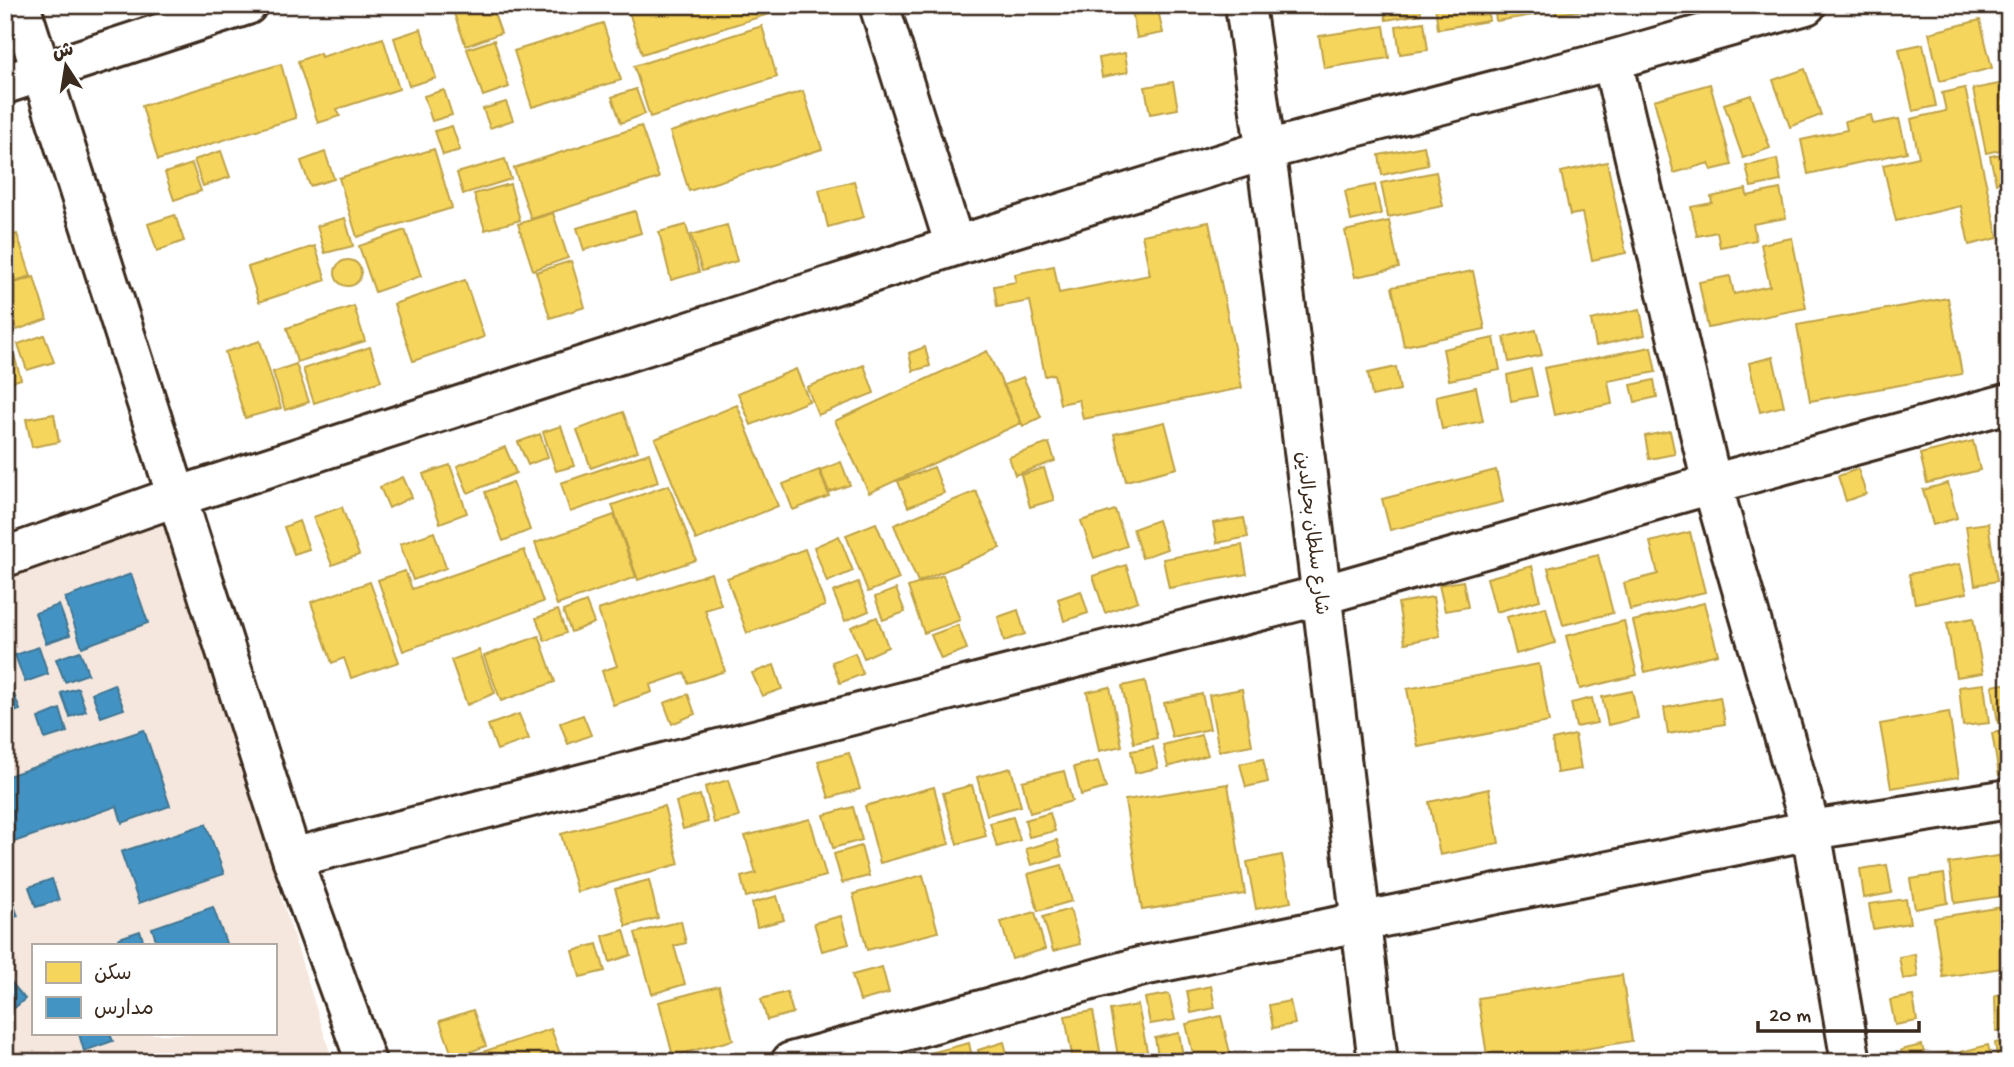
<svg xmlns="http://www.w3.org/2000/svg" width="2014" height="1067" viewBox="0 0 2014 1067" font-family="'Gochi Hand','Playpen Sans Arabic',sans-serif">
	<rect width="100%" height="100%" fill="#fff"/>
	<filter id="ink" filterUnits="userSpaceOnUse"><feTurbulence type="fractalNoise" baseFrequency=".0143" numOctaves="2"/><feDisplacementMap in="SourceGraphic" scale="14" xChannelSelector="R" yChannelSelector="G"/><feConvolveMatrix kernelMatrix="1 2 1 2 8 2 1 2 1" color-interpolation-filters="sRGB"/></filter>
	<g filter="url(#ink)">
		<path fill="#f5e7dd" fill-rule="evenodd" d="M158,503L333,1062H5V564ZM33,946H275V1034H33Z"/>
		<path fill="#f6d55c" stroke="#bea249" stroke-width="2" d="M467,5H491L501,33L466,46L453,11Z
			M627,5H770L772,13L642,54Z
			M1131,5H1157L1163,33L1137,38Z
			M1383,5H1420L1421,14L1386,20Z
			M1435,5H1487L1489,21L1438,29Z
			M1494,5H1546L1547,13L1496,21Z
			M1555,5H1585L1586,10L1556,14Z
			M1980,20L1992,68L1940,81L1929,33Z
			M1424,22L1428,50L1400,54L1396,26Z
			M603,23L621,80L532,107L514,51Z
			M762,26L777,77L650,117L634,66Z
			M1384,26L1389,58L1324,68L1319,36Z
			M421,29L436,78L409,86L394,38Z
			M383,38L399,89L337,109L340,116L318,123L298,61L320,53L321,57Z
			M494,40L509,87L483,96L467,49Z
			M1923,44L1936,106L1913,111L1899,49Z
			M1125,53L1128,72L1102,77L1099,58Z
			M281,64L296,118L158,160L142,106Z
			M1805,69L1821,115L1790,127L1773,80Z
			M1173,82L1178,109L1150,114L1145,87Z
			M2009,82V148L1986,153L1973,89Z
			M1710,84L1732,165L1711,170L1709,163L1674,173L1654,100Z
			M1965,88L1998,238L1969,245L1961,206L1896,221L1883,165L1919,157L1911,119L1946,111L1942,93Z
			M636,89L645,114L621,123L612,97Z
			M444,90L452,115L432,121L424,96Z
			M803,91L822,149L689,191L670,132Z
			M1751,95L1770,148L1743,158L1724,104Z
			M506,102L513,120L490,128L483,109Z
			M1871,115L1873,124L1899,119L1907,152L1808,174L1801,140L1847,130L1845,121Z
			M452,126L460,150L443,155L435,131Z
			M641,126L659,178L531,219L514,168Z
			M1424,146L1428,165L1382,175L1379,155Z
			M434,149L452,208L357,237L339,178Z
			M221,151L230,177L203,186L194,160Z
			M325,152L334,179L310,186L301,161Z
			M2009,153V180L1996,183L1990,156Z
			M505,159L511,179L463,194L457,173Z
			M1777,159L1781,181L1751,187L1746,166Z
			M1607,162L1626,253L1592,260L1582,213L1570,215L1561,172Z
			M192,164L201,191L174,200L165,173Z
			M1436,172L1443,206L1388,217L1381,183Z
			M854,181L864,217L828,227L819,190Z
			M510,184L520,220L485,230L474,194Z
			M1375,185L1381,214L1351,221L1345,191Z
			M1746,189L1747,196L1780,189L1786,218L1753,224L1756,240L1720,247L1717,232L1697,236L1691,207L1712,203L1711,197Z
			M635,211L641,233L584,250L577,228Z
			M553,213L568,258L533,270L518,224Z
			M175,215L184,241L157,251L148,224Z
			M345,218L353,246L325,253L317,226Z
			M1389,221L1399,268L1355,277L1345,231Z
			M1209,222L1242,388L1083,419L1079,400L1060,404L1054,374L1045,376L1030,301L997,307L994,286L1016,282L1015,274L1054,266L1059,293L1150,275L1142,235Z
			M686,225L699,272L671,280L659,232Z
			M727,225L737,261L702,271L691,235Z
			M405,230L421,276L375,292L359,246Z
			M17,234L31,276L5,284V238Z
			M1792,238L1806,308L1708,328L1699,282L1730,276L1734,294L1770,286L1761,244Z
			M315,246L326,280L259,302L248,267Z
			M335 273a13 13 0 1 1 26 0a13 13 0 1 1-26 0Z
			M571,261L585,307L550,318L536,272Z
			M1473,271L1485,329L1404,346L1392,287Z
			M34,277L47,319L17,330L5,296V286Z
			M465,280L484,337L413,361L394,304Z
			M1948,298L1962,374L1810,401L1797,325Z
			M354,306L365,341L297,362L287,328Z
			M1640,309L1645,335L1596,346L1591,320Z
			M1536,330L1542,355L1509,362L1504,337Z
			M44,335L54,362L27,370L18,344Z
			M1494,338L1500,370L1449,380L1443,349Z
			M260,341L281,408L245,418L225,352Z
			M370,347L381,381L314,403L303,369Z
			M925,347L930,366L913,371L909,353Z
			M1651,347L1656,372L1608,381L1612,404L1554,415L1544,368Z
			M987,351L1021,423L869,493L835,421Z
			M13,352L21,379L5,384V355Z
			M1773,357L1784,406L1760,412L1749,363Z
			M296,364L309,402L285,410L273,372Z
			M864,365L874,393L818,415L807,387Z
			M1396,367L1400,390L1372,396L1368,373Z
			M796,369L809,401L751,425L738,393Z
			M1531,369L1537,396L1511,401L1507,375Z
			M1023,377L1041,417L1023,426L1004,385Z
			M1654,380L1657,397L1635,402L1631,385Z
			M1476,387L1483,421L1442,429L1436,396Z
			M737,405L778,506L696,540L655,439Z
			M623,412L638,451L591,468L577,430Z
			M54,414L59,442L32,447L26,419Z
			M1165,422L1177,468L1126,481L1114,434Z
			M561,426L574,466L556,471L543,432Z
			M1670,431L1675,454L1649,459L1645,436Z
			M540,434L548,457L528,465L518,442Z
			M1973,441L1980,470L1927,483L1920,454Z
			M1049,443L1055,461L1015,475L1009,457Z
			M505,447L516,473L468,493L457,466Z
			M649,453L658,482L570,512L561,483Z
			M841,462L850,485L829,492L820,470Z
			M450,465L467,513L440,523L423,474Z
			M934,467L944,493L908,507L898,481Z
			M1044,468L1054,500L1030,507L1021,475Z
			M1858,469L1866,494L1846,501L1838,476Z
			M819,470L829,496L793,510L783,484Z
			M1496,470L1503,502L1390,530L1382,499Z
			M403,477L412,497L389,508L380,487Z
			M513,482L530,530L503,541L485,492Z
			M1948,483L1957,518L1933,525L1923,490Z
			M669,485L696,560L638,580L612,505Z
			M976,491L1000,548L918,582L894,525Z
			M342,507L359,555L332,565L313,517Z
			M1115,510L1127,546L1094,558L1081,521Z
			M614,515L636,577L557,605L535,543Z
			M1244,518L1248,537L1217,543L1213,523Z
			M1158,520L1167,549L1142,558L1133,529Z
			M299,521L309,549L294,554L284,527Z
			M876,523L899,579L868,592L846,535Z
			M1988,523L1997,581L1975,585L1966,526Z
			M2009,523V585L2007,586L2000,524Z
			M434,532L446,568L413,580L400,544Z
			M1690,532L1705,592L1630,610L1624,583L1658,574L1650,542Z
			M839,536L853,571L827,582L814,547Z
			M1242,545L1247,574L1169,588L1163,559Z
			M805,549L825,606L747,633L727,578Z
			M524,550L543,602L403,651L378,580L405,571L412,589Z
			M1598,555L1613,613L1563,625L1548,568Z
			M1960,564L1967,593L1915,603L1909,574Z
			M1126,565L1138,601L1105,613L1093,576Z
			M1532,566L1540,600L1496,612L1487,578Z
			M711,573L721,605L705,610L725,671L688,683L685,673L650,685L652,692L613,705L602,671L617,666L598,610Z
			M943,575L960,620L924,633L908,587Z
			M1463,581L1468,607L1445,611L1439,585Z
			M370,582L399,662L351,678L344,658L332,663L311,602Z
			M858,582L869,611L845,621L833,592Z
			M896,589L905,612L883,620L875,597Z
			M1081,591L1088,613L1064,621L1058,599Z
			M1433,597L1440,636L1405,643L1398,603Z
			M586,602L594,623L571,632L563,611Z
			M1704,603L1718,654L1645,672L1633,621Z
			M1546,607L1555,643L1516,654L1507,617Z
			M558,610L566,633L545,641L536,618Z
			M1018,610L1025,634L1004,641L998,617Z
			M877,617L888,647L864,658L851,627Z
			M1973,618L1983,673L1956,677L1947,623Z
			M1624,621L1637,675L1580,689L1566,636Z
			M958,625L967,649L941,659L931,635Z
			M539,636L555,682L501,701L484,656Z
			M479,650L495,693L467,705L451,660Z
			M855,653L863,674L840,683L832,662Z
			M1539,664L1549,722L1418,747L1407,689Z
			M774,665L782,689L762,696L752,673Z
			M1145,681L1157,738L1134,743L1122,686Z
			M2009,683V721L1998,723L1992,686Z
			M1984,684L1989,723L1963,726L1959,687Z
			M1110,687L1122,746L1099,751L1087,692Z
			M1242,689L1252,745L1219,751L1209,695Z
			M1632,691L1638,718L1608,725L1602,697Z
			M688,694L695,714L672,724L664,703Z
			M1202,694L1210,729L1172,737L1164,703Z
			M1720,697L1725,724L1668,734L1664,708Z
			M1592,698L1597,723L1576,727L1571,703Z
			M1949,712L1959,777L1891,788L1880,724Z
			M519,714L529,739L497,750L488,725Z
			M583,715L591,735L568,744L560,723Z
			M2009,730V774L1999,775L1992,733Z
			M1201,735L1208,755L1168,767L1163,745Z
			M1575,735L1581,769L1557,773L1552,740Z
			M1153,747L1158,768L1135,773L1131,751Z
			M849,753L860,789L829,798L818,761Z
			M1263,759L1268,782L1246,787L1240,764Z
			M1098,761L1106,788L1081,795L1074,767Z
			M1011,768L1021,806L987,815L977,777Z
			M1064,771L1072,801L1030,813L1022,781Z
			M728,780L739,817L714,823L705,787Z
			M1228,784L1245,894L1142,910L1125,800Z
			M972,785L986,836L957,844L943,793Z
			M934,787L949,844L880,863L865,806Z
			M1489,789L1499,843L1440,855L1429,802Z
			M700,795L708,822L683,829L676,802Z
			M664,806L679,864L577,892L561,834Z
			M853,807L862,840L833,848L824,815Z
			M1050,813L1055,831L1029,837L1025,820Z
			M1013,817L1020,840L997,847L990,823Z
			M810,819L826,876L746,897L741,877L756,873L745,836Z
			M1057,840L1062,856L1031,865L1026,849Z
			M861,846L869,876L842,883L834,854Z
			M1282,855L1291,902L1256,909L1247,862Z
			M2005,855L2009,895L1955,903L1949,863Z
			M1062,865L1072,901L1038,911L1028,874Z
			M1887,865L1892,893L1864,898L1860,869Z
			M1944,874L1948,903L1915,909L1910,879Z
			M923,875L938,932L867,950L853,894Z
			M649,880L658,918L626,926L615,889Z
			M777,896L784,920L757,927L752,903Z
			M1906,899L1910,923L1873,929L1869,904Z
			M2009,906V967L1943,977L1934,918Z
			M1070,909L1080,944L1053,951L1043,917Z
			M1035,912L1045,949L1012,959L1001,922Z
			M841,916L849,944L822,951L814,923Z
			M681,921L686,943L674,946L685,984L652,994L635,933Z
			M624,930L631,955L610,962L603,936Z
			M597,944L605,971L580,977L573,951Z
			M1915,954L1918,977L1903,979L1899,957Z
			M882,967L889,993L860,1001L852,975Z
			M1622,975L1632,1041L1507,1062H1488L1478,998Z
			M719,986L733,1040L673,1056L659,1002Z
			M1211,986L1215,1008L1191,1013L1187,991Z
			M787,992L793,1013L767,1020L761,999Z
			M1169,994L1175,1020L1150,1024L1145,998Z
			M1995,995H2009V1030L1996,1031Z
			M1913,996L1917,1021L1895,1025L1890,1000Z
			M1290,1001L1295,1024L1273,1028L1269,1005Z
			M1138,1005L1148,1056L1119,1062L1110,1010Z
			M473,1010L486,1046L453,1058L440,1021Z
			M1093,1011L1101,1056L1073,1061L1065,1016Z
			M1221,1016L1230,1053L1195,1062L1186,1024Z
			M551,1029L563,1062H459L458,1060Z
			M1179,1033L1184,1062H1159L1155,1038Z
			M2009,1040V1062H1998L1995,1043Z
			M1004,1042L1009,1062H981L978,1050Z
			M969,1043L973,1062H912L911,1058Z
			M1922,1045L1926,1062H1904L1901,1050Z
			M1988,1045L1992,1062H1963L1961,1052Z
			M1952,1052L1954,1062H1931L1930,1056Z"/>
		<path fill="#4393c3" stroke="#417492" stroke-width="2" d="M131,574L148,623L82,647L65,598Z
			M59,605L70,635L46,643L35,613Z
			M39,647L48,674L25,682L15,655Z
			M80,651L88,674L65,682L56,659Z
			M114,684L124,709L101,717L92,693Z
			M78,688L86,711L70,717L61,693Z
			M12,689L20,710L5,715V691Z
			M60,709L67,732L45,739L38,718Z
			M144,730L170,806L122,823L117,806L5,845V777Z
			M206,824L224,874L139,903L121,852Z
			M52,879L59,900L36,907L29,887Z
			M5,883L18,916L5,921Z
			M213,907L227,946H158L152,928Z
			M140,931L145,946H122L119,938Z
			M5,975L25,999L5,1016Z
			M79,1034H110L113,1041L84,1051Z"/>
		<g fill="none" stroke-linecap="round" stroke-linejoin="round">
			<g stroke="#3b2a1e" stroke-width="44">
				<path id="street" d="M20,5L292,858L366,1062
					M879,5L955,246
					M1612,60L1712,484L1811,830L1851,1062
					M5,84L247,5
					M5,557L158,503L955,246L1266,150L1612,60L1806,5
					M292,858L1322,595L1712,484L2009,403
					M791,1062L1143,966L1811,830L2009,799"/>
			</g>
			<g stroke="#3b2a1e" stroke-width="44">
				<path id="secondary" d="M1245,5C1296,357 1334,710 1378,1062"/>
			</g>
			<use href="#street" stroke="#fff" stroke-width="38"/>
			<use href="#secondary" stroke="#fff" stroke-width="38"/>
		</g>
	</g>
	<g text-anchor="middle" stroke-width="7" stroke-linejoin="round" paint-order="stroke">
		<g font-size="19" fill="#3b2a1e" stroke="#fff">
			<text transform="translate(1314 533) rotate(83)" y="7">شارع سلطان بحرالدين</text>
		</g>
	</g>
	<rect width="2014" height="1067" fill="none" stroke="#fff" stroke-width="28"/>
	<rect x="14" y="14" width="1986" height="1039" fill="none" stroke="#3b2a1e" stroke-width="2.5" filter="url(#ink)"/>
	<rect x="32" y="944" width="245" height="91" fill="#ffffff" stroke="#b1aaa5" stroke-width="2"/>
	<rect x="46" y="962" width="35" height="21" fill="#f6d55c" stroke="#b1aaa5" stroke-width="2"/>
	<text x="94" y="979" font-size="21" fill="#3b2a1e">سكن</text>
	<rect x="46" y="997" width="35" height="21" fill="#4393c3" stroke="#b1aaa5" stroke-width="2"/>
	<text x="94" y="1014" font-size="21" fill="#3b2a1e">مدارس</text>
	<g transform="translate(66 66) rotate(348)" stroke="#ffffff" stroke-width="5" paint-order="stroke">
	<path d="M0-5L12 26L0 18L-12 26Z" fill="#3b2a1e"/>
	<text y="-10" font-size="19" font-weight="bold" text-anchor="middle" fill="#3b2a1e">ش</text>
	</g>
	<path d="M1758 1021v10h161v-10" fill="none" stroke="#3b2a1e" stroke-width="3.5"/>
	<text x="1769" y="1021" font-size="21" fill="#3b2a1e" stroke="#ffffff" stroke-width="5" paint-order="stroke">20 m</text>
</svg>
